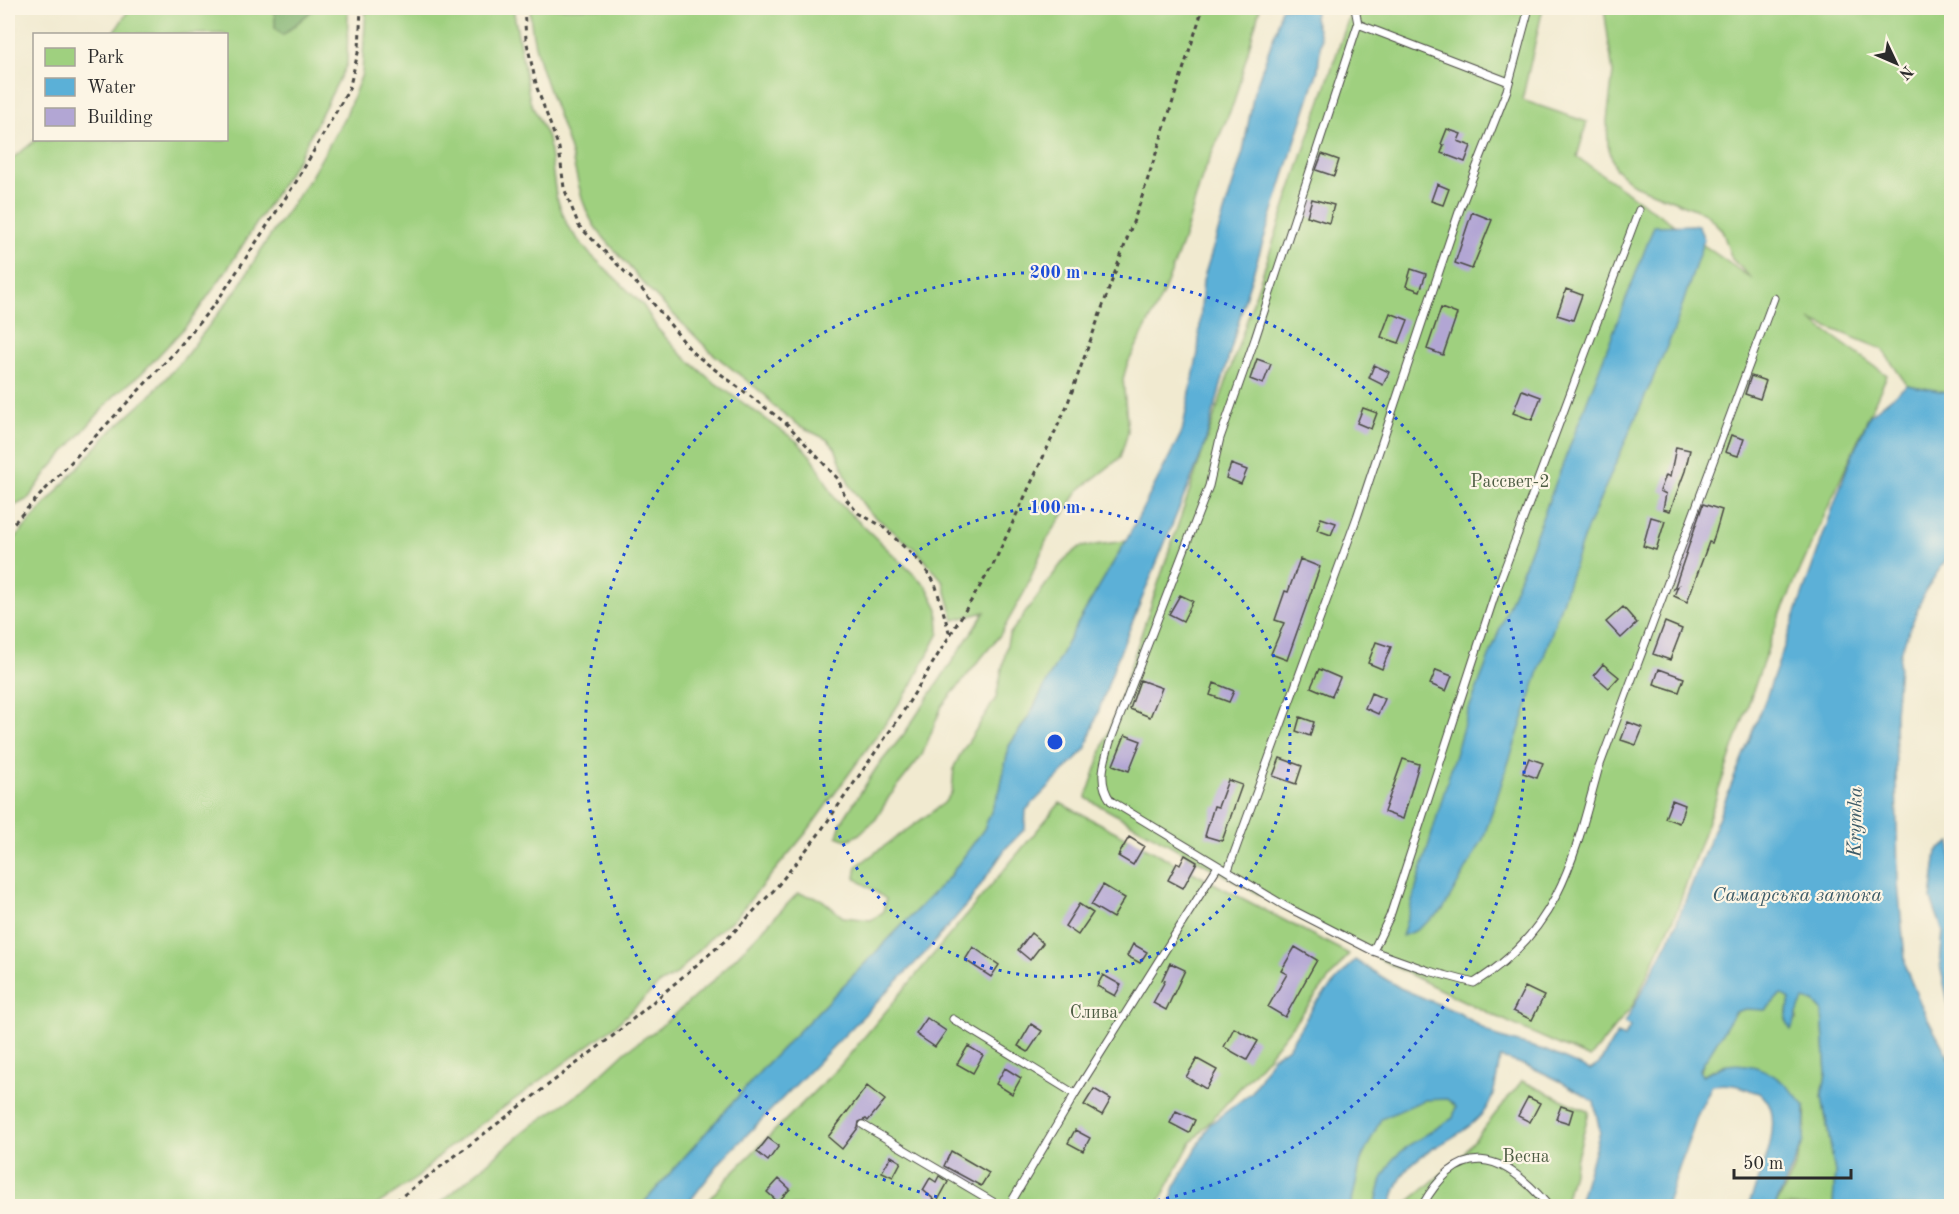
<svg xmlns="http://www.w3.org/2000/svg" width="1959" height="1214" viewBox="0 0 1959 1214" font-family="'Old Standard TT',serif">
	<rect width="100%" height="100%" fill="#fcf5e5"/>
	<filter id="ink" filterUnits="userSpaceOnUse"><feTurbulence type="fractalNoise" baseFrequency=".0167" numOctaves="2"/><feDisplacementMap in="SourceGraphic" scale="12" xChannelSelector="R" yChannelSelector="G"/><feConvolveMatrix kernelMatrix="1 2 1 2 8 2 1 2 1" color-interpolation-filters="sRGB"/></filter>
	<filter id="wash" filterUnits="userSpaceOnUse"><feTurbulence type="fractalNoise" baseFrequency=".008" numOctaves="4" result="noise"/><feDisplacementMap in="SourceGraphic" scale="24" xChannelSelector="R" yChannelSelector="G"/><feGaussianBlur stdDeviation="1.35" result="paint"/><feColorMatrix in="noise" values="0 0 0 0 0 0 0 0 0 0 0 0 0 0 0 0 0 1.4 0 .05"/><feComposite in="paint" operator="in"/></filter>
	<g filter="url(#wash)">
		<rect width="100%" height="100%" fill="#f1ead0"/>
		<path fill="#9fd07f" stroke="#657e55" stroke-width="1.5" d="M130,8H275L273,11L283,35L315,8H348L347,64L299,157L228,268L189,323L141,374L115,395L47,472L28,499L12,507L8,514V162L36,140H226V34H113Z
			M366,8H513L530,101L548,138L556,196L568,227L589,253L643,305L657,328L680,353L711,380L798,442L814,460L836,500L927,587L938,609L939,633L910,688L880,731L806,833L735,918L713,935L676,975L659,984L615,1026L444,1151L418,1177L375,1206H8V546L108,434L149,397L184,358L238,288L264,245L309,180L346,115L362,74Z
			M530,8H1260L1234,102L1202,177L1183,241L1163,294L1127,365L1123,379L1128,432L1120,458L1079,490L1046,541L1025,591L1000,635L942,706L922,755L889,797L876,819L858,835L847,840L837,836L841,823L877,767L904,734L985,612L954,620L943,581L916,550L868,511L850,486L835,448L828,440L800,426L772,405L766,396L711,352L652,293L598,231C579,206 578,173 568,144C554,99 531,55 530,8Z
			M1352,8H1543L1522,100L1587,122L1577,157L1752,279L1732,259L1722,230L1705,213L1634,185L1615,168L1608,145L1607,121L1613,73L1604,8H1951V393L1907,385L1882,349L1810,320L1887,375L1777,622L1676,913L1633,1005L1590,1058C1415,985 1251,890 1086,798Z
			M1126,541L1076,626L1029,716L1009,746L1000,790L984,829L949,877L765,1066L641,1206H437L527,1129L584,1090L626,1051L660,1027L714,980L798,893L821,899L843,917L871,920L883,912L886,899L855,878L857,866L944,803L952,792L954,767L960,755L996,698L1009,635L1064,560L1080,547Z
			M1060,803L1349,954L1266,1059L1190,1144L1157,1206H703L734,1171L840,1066Z
			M1781,994L1790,999L1786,1020H1797V1009L1804,1000L1814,1002L1822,1010L1826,1074L1822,1096L1835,1172L1833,1206H1775C1793,1177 1808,1141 1805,1106L1725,1065L1701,1076C1699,1064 1726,1017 1738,1011C1746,1007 1757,1009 1766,1010Z
			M1522,1081L1589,1112L1564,1206H1406L1407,1203L1459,1159Z
			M1435,1098L1447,1099L1456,1107L1453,1119C1442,1123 1435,1131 1425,1136C1394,1153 1382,1172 1375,1206H1351C1355,1182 1363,1135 1382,1118C1395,1107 1419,1101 1435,1098Z"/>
		<path fill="#7fb26e" stroke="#556e4c" stroke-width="1.5" d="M275,8H315L283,35L275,28Z"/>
		<path fill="#5bb0d7" stroke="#436e81" stroke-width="1.5" d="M1281,8H1316L1314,18L1321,39L1318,70L1246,295L1203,450L1116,662L1085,750L1026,810L1025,829L1006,848L969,902L924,954L721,1161L686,1206H641L765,1066L949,877L984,829L1000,790L1009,746L1029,716L1076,626L1126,541L1182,432L1198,353L1203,280L1243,152L1254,92L1277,27Z
			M1698,225L1704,239L1675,328L1584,536L1483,839L1443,910L1417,930L1402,936L1466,717L1654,226Z
			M1907,385L1951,393V552L1925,591L1900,653L1895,714L1898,884L1906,969L1925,1014L1949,1058L1951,1016L1940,965L1943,931L1931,899L1937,851L1951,842V1206H1833L1835,1172L1822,1096L1826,1074L1822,1010L1814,1002L1804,1000C1796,1010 1797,1019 1791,1030L1786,1020L1790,999L1781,994L1766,1010L1745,1009L1735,1012L1700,1069L1702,1076C1710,1073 1720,1066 1728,1065C1762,1060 1786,1082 1805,1106L1804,1141L1775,1206H1748C1758,1180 1787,1121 1764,1097C1762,1094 1756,1092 1752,1091C1739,1084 1726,1083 1712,1085L1697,1116L1666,1206H1578L1600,1132L1594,1102C1566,1083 1534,1065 1500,1058C1496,1078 1496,1098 1482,1114C1448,1152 1403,1145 1391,1206H1375L1382,1179L1393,1159L1409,1145L1453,1118L1456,1107L1447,1099L1424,1100L1381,1119L1361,1160L1351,1206H1169L1175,1187L1210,1124L1252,1092L1273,1056L1288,1048L1315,1004L1355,960L1400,988L1459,1013L1497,1037L1544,1050L1590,1070L1599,1064L1617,1034L1624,1037L1630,1027L1625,1023L1672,934L1766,698L1848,465L1870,415Z"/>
		<g id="blocks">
			<path fill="#b2a6d4" d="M1447,129L1461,134L1458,141L1471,146L1465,162L1441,153L1444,145L1441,144Z
				M1322,154L1339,160L1334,176L1316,170Z
				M1437,184L1449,189L1443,205L1431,201Z
				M1312,199L1334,205L1329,223L1307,216Z
				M1472,212L1492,220L1472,269L1455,263Z
				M1411,269L1426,274L1420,291L1406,286Z
				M1566,289L1582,295L1573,320L1557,315Z
				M1441,308L1457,314L1443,355L1427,349Z
				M1390,313L1408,320L1399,343L1381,337Z
				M1257,359L1271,364L1263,384L1250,379Z
				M1374,365L1389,372L1383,385L1369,378Z
				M1751,376L1766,381L1760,399L1745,394Z
				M1522,390L1541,397L1532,420L1513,413Z
				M1363,408L1377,413L1371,429L1357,423Z
				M1731,435L1744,439L1738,456L1725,452Z
				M1676,447L1690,450L1685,471L1670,511L1663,509L1666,494L1660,491L1666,475L1670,477Z
				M1231,464L1247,470L1241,484L1226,478Z
				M1703,504L1722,510L1716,531L1712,543L1709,542L1687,602L1674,596L1678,586L1674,589Z
				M1651,517L1665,521L1656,550L1643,546Z
				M1321,518L1336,523L1331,535L1317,530Z
				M1300,559L1320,567L1287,660L1271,654L1284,623L1275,620L1285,591L1288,592Z
				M1180,595L1193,601L1183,621L1169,614Z
				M1623,607L1637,623L1621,638L1606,622Z
				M1665,622L1682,629L1670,660L1653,654Z
				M1376,642L1391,647L1382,669L1368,663Z
				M1603,664L1619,677L1609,688L1594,675Z
				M1319,669L1340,678L1332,696L1311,687Z
				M1659,669L1684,678L1679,692L1654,684Z
				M1436,670L1452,676L1446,691L1430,684Z
				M1140,680L1162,688L1150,717L1130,709Z
				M1214,683L1234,691L1229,702L1210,695Z
				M1371,693L1385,699L1378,714L1365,708Z
				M1300,717L1314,722L1310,736L1296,731Z
				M1628,722L1643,728L1636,745L1621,740Z
				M1125,735L1141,741L1129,771L1113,765Z
				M1280,758L1302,766L1296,784L1273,776Z
				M1529,758L1543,763L1537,778L1523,773Z
				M1403,759L1419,764L1403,819L1384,812Z
				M1228,780L1242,785L1222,841L1205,836L1214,806L1218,807Z
				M1672,800L1685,805L1679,823L1665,818Z
				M1129,837L1144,846L1133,865L1118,856Z
				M1185,855L1197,862L1183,888L1168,880L1177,863L1180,865Z
				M1103,885L1125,898L1113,918L1091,905Z
				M1079,904L1093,913L1078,935L1065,926Z
				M1031,933L1043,943L1030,960L1018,950Z
				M1133,944L1147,952L1140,963L1127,956Z
				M973,947L999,965L991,977L965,960Z
				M1295,947L1317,960L1285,1017L1268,1007L1287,974L1281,971Z
				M1170,963L1185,970L1166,1010L1153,1003L1165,981L1162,980Z
				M1103,975L1121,985L1115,996L1097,986Z
				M1525,987L1544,996L1532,1020L1513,1011Z
				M927,1018L946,1031L935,1047L916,1034Z
				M1031,1024L1042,1031L1028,1052L1018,1046Z
				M1234,1028L1258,1041L1247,1060L1224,1047Z
				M968,1046L983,1055L973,1073L957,1064Z
				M1197,1059L1217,1070L1206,1089L1186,1077Z
				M1005,1068L1021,1078L1012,1094L996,1084Z
				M867,1086L885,1100L868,1121L866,1119L859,1122L858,1128L842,1149L828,1137Z
				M1094,1089L1111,1099L1102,1115L1084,1105Z
				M1528,1097L1540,1103L1530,1122L1518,1116Z
				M1561,1106L1573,1110L1569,1123L1556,1119Z
				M1176,1111L1195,1120L1189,1133L1170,1123Z
				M1075,1130L1090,1138L1083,1151L1068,1143Z
				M768,1138L779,1146L768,1161L757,1152Z
				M951,1151L989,1173L981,1186L944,1166Z
				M891,1156L901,1162L893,1177L882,1172Z
				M939,1176L948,1182L937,1202L923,1190L930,1178L936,1182Z
				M779,1179L790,1189L778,1202L767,1192Z"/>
		</g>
	</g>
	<g filter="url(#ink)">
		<use href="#blocks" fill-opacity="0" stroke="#494844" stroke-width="1.5"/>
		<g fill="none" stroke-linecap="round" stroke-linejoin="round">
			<g stroke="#494844" stroke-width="9">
				<path id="service" d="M1355,8L1358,24L1509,82
					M1358,24L1255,339L1220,438L1209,486L1110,742C1104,763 1097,782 1111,801L1285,906L1373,951L1429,971L1474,983C1558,932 1574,859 1598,770L1774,298
					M1228,870L1357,517L1460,209L1507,90L1529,8
					M1373,951L1390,916L1494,597L1639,210
					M953,1019L1075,1094
					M863,1125L1000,1206
					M1009,1206L1075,1094L1218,866
					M1422,1206C1459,1140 1501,1151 1546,1203V1206"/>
			</g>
			<path stroke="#494844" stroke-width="3" stroke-dasharray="4.5 4.5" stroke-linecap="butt" d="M524,8L526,39L537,88L559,148L564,188L579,226L640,287L693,353L787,424L838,479L846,499L858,513L882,526L920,562L935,583L950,635
				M8,529L173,354L218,300L296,182L349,89L359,49L361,8
				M389,1206L614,1035L726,940L775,889L818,835L901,715L993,565L1066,408L1140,203L1203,8"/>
			<use href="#service" stroke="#fff" stroke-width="7"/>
		</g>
	</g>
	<g fill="none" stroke="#1d4ed8" stroke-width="3" stroke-dasharray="3 6">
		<circle cx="1055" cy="742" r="235"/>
		<path d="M981 1206A470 470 0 1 1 1129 1206"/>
	</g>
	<g text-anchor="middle" stroke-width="4.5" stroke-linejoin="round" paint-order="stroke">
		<g font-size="18" fill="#4e5d44" stroke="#fcf5e5">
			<text x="1510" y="487">Рассвет-2</text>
			<text x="1094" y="1018">Слива</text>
			<text x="1526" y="1162">Весна</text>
		</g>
		<g font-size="20" font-style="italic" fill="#3c5a67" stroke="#fcf5e5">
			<text transform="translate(1854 822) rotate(-89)" y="7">Krymka</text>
			<text x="1797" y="901">Самарська затока</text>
		</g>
	</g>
	<circle cx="1055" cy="742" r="9" fill="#1d4ed8" stroke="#fcf5e5" stroke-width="3"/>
	<g font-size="18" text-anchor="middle" font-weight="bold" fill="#1d4ed8" stroke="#fcf5e5" stroke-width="4.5" stroke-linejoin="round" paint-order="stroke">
		<text x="1055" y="278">200 m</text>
		<text x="1055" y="513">100 m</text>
	</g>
	<rect width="1959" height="1214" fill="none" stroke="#fcf5e5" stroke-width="30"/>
	<rect x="33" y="33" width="195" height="108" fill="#fcf5e5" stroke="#a8a49b" stroke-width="1.5"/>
	<rect x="45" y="48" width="30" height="18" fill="#9fd07f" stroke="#a8a49b" stroke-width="1.5"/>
	<text x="87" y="63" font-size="18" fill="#2b2b2b">Park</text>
	<rect x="45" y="78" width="30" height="18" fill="#5bb0d7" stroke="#a8a49b" stroke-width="1.5"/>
	<text x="87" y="93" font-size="18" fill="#2b2b2b">Water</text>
	<rect x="45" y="108" width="30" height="18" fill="#b2a6d4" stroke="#a8a49b" stroke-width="1.5"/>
	<text x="87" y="123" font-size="18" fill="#2b2b2b">Building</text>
	<g transform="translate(1896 63) rotate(134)" stroke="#fcf5e5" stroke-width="4.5" paint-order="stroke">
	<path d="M0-4.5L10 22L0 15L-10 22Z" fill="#2b2b2b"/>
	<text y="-9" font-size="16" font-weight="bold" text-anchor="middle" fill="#2b2b2b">N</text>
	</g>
	<path d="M1734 1169v9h117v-9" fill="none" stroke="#2b2b2b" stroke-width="3"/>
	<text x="1743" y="1169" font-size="18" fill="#2b2b2b" stroke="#fcf5e5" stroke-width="4.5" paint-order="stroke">50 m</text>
</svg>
